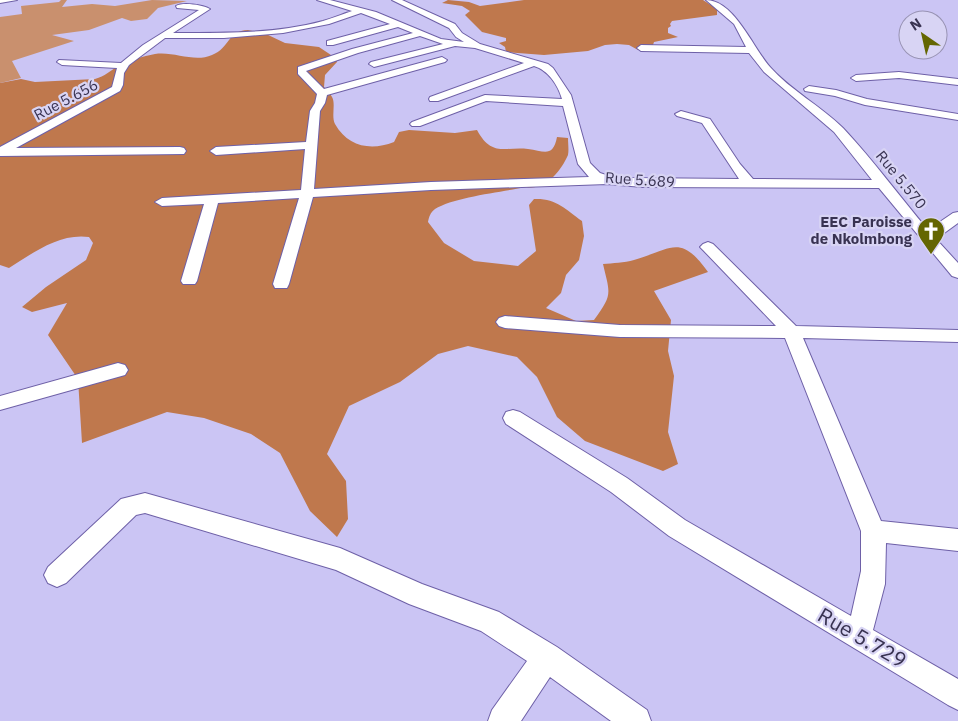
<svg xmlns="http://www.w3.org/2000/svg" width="958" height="721" viewBox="0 0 958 721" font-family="'IBM Plex Sans',sans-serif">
	<rect width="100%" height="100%" fill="#cbc5f4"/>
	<path fill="#c9906e" d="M61,0H67L62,7L92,4L115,6L152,0L187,1L158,8L147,19L131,21L122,18L89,30L52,35L74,41L12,61L21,78L0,83V17L22,14L21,6L59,2Z"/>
	<path fill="#bf784d" d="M448,0L469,2L480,6L524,0H703L717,9V15L672,21L670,24L671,26L668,28V33L678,37L654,42L651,51L638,50L629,45L617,44L605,45L588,51L544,55L506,52L505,47L499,43L506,41V38L482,32L465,15L470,11L462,6L442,3Z
		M248,30L266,34L285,43L319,47L337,59V62L325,75L324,87C327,90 330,93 332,97C336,104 331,116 335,124C348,147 371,151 394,142L399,132L409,130L455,133L477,130C492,158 506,146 528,149C544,151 553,158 557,137L568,138C568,143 569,150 568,155C561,171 545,191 526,187C502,192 454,197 435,209C430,213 429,217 428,222L444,243L474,261L518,266L536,251L529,205L534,199C556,198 565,209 582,221L584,236L579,260L566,275L561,293L546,308L576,321L594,320C613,294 610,294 603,264C613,263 624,263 634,260C672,249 680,233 708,272L654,291L671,320L668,351L674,376L668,432L678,464L663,471L585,441L557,417L537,377L517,357L468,346L438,354L400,382L349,406L327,454L346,481L348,519L337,537L310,511L280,453L251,434L204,418L167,412L82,443L78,379L48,335L67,303L32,312L22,307L46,287L86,260L93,243L89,237C59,233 33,253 9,268L0,265V83L21,79L35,82L95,79C105,76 110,71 118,66C130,60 143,56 155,54C174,51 194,63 212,55C230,48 227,31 248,30Z"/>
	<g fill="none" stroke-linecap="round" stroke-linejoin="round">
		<g stroke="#6e60a7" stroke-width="2">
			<path id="street" d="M0,0H17L0,3Z
				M317,0H330L376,12L441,39L464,42L456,37L449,28L392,0H402L455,24L462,33L480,44L548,64L553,68L571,95L590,163L600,173L612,177L627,178L739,179L702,123L677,116L675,114L681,111L710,119L740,164L753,179L872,180L834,132L764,72L749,53L641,51L637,48L641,45L746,47L734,24L706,0C734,0 753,48 770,67C790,90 821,106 843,128C874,161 899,196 928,230L953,213L958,212V223L936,239L958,263V278L952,276L879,188L643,187L607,184L431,190L313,197L289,284L287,288H275L273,284L299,198L218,203L197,281L195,284H183L181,281L204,204L162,206L155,202L162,198L301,190L305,149L216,155L210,151L216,147L306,142L310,111L315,103L317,94L298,74V67L352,49L413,33L398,27L333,45H327V41L390,24L361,13L329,24L283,33L224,38H165L129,65L124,73L123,85L120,91L16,148L180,147L184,148L186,151L184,154L0,156V147L112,87L117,68L62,65L57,62L59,60L121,63L143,45L199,10L177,8L176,6C183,2 203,5 210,9L173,33C223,33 275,34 323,21C333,18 343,14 352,11ZM420,36L443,44L371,62L369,64L374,67L455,46L475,48L524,63L430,97L429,99L430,101H438L534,66C548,70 558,85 562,99L485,95L412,122L410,124L412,126H420L486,101L563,106L578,164L589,177L431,182L314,189L320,111L325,103L327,95L445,62L447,60L442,57L324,89L306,71L358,53Z
				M899,72L958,79V85L899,78L856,81L851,78L856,75Z
				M809,86L836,90L867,99L958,114V120L865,105L835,96L805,91L804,89Z
				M708,242L713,244L796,326L958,330V342L803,338L881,521L958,529V551L886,543L885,584L873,630L958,679V710L948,705L669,536L611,492L506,424L503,418L506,412L513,410L520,412L627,478L685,520L851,616L861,571V531L785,338L620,337L505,328L499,326L496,322L499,318L505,316L620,325L776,326L703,250L700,247L703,244Z
				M118,363L125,365L128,370L125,375L0,410V396Z
				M145,493L340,548L422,584L499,612L557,647L647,710L651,721H611L550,677L521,721H488L492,710L527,661L481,631L409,604L336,570L145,513L136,515L66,583L57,587L48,583L44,575L48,567L121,499Z"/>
		</g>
		<use href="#street" fill="#fff" fill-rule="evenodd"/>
	</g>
	<defs>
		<g id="church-pin" transform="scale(1.4375)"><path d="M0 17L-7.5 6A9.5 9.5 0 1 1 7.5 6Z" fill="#646601" stroke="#d8d4f4"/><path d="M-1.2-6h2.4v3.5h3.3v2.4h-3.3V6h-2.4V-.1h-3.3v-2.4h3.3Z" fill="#fff"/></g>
	</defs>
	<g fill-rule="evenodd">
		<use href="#church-pin" x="931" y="231"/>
	</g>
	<g text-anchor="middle" stroke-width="4.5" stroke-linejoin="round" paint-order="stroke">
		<g font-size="15" fill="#383251" stroke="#d8d4f4">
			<text transform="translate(66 100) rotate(-28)" y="5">Rue 5.656</text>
			<text transform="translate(640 180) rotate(4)" y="5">Rue 5.689</text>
			<text transform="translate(901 180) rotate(51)" y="5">Rue 5.570</text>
		</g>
		<g font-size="15" font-weight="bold" fill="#383251" stroke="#d8d4f4" text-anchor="end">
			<text x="912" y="227">EEC Paroisse<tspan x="912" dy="17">de Nkolmbong</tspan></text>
		</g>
		<g font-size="21" fill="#383251" stroke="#d8d4f4">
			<text transform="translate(862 638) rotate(30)" y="7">Rue 5.729</text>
		</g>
	</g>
	<g transform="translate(923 35) rotate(326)"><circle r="24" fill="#d8d4f4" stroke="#9893b3"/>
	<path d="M0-4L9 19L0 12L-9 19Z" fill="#646601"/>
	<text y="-8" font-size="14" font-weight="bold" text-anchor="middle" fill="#383251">N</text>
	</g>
</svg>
